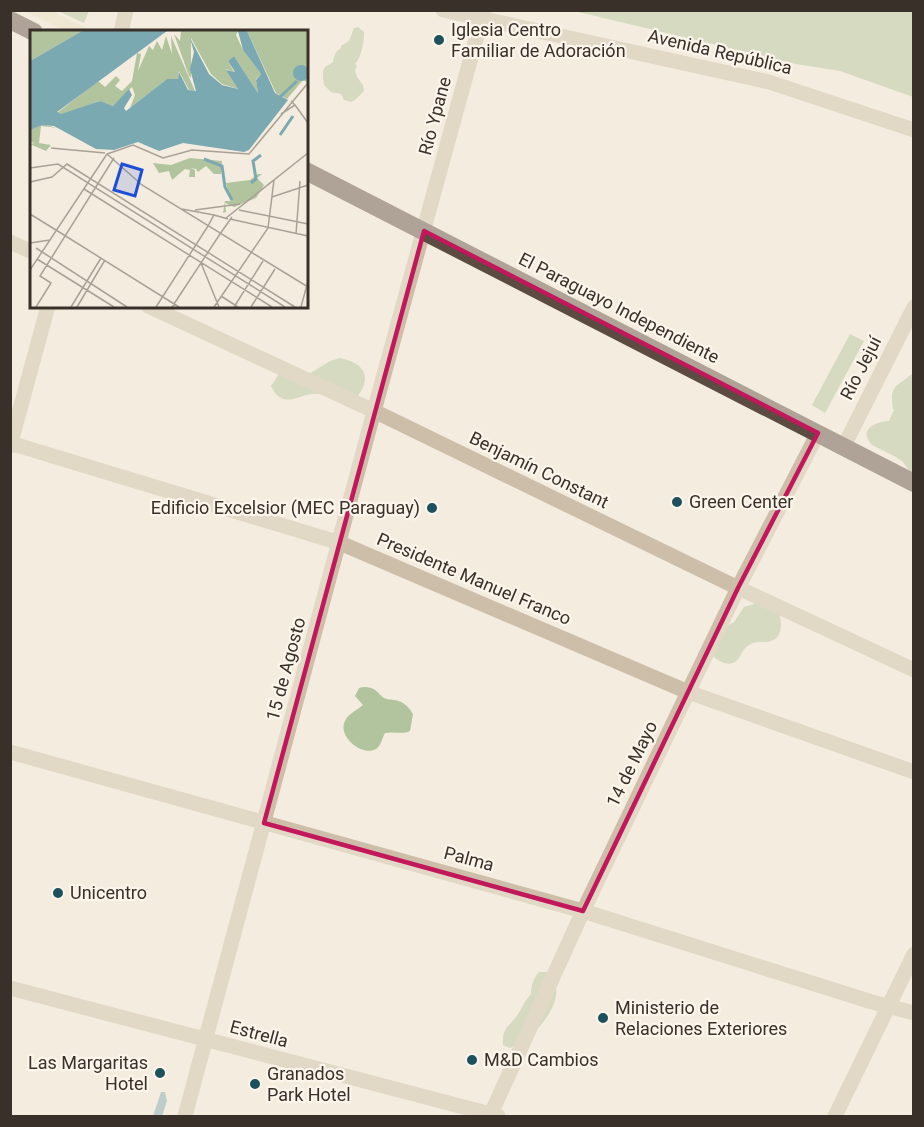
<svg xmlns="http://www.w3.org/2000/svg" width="924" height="1127" viewBox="0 0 924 1127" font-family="Roboto,sans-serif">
	<rect width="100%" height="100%" fill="#f4ecde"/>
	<path fill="#b2c49d" d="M58,11H89L84,23Z
		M574,11H913V97L840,71L796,64Z
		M358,27L364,32C364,42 362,56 355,64L357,66L355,70L357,77L363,85L364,91L355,100L351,102L344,100L341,94L331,92L324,85L323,78V71L325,67L333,62C334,55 336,51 341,48V46L349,41L354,28Z
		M850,334L864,341L825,413L812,405Z
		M340,358C364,363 373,376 357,397C351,398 344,401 338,399C331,398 325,395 319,394C301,391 284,413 271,386L279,374H309L330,361Z
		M913,373V476L903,462L896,457L872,445C858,430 874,422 889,421L894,410L893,409C889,383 898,387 913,373Z
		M761,602L779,611C782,623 784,640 767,642C761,642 755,641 749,645C738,652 741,667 724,663C719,661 716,659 712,655L722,629L734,622L744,607Z
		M363,687C376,687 375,691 384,698C388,700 390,699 394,700C403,701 408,706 413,714L410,731C402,735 394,731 385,733C382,738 381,746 376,749C362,757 337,736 345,721C348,714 357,710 363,705L355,696L359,688Z
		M539,972H548C550,976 554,980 555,984C563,1007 530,1042 510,1048L503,1045C501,1027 513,1024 520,1011C524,1003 525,1001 531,994C531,985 533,979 539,972Z"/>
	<path fill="#ecdfc4" d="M24,11H52L92,31H66Z"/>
	<path fill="#7ba9b2" d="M161,1092H165L167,1101L162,1116H153Z"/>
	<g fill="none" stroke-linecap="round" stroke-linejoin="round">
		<path stroke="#cdbea9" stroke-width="15" d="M443,10L769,82L914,130
			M121,32L126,10
			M10,242L32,252
			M148,306L374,411L732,585L914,670
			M10,443L340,543L688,692L914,772
			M10,446L48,306
			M844,446L914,307
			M10,752L583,911L872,1002L914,1013
			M10,988L498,1116
			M185,1116L374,411L484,10
			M490,1116L583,911L738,588L818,433
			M835,1116L914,954"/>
		<path stroke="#5b4b40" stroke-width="18" d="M10,20L34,32
			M306,171L914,483"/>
	</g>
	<path d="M0 0H924V1127H0ZM424,231L818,433L738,588L583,911L264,823Z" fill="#f4ecde" fill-opacity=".55" fill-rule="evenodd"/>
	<path fill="none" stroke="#c2185b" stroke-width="4.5" stroke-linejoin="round" d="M424,231L818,433L738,588L583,911L264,823Z"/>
	<g fill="#1c515d" stroke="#fbf5eb" stroke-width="2">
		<circle cx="439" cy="40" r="6"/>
		<circle cx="677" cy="502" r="6"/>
		<circle cx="432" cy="508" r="6"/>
		<circle cx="58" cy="893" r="6"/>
		<circle cx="603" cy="1018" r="6"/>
		<circle cx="472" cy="1060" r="6"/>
		<circle cx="160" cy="1073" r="6"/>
		<circle cx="255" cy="1084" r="6"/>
	</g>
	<g text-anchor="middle" stroke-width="4.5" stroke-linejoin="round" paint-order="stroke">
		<g font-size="18" fill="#393029" stroke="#fbf5eb" text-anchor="start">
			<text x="451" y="36">Iglesia Centro<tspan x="451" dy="21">Familiar de Adoración</tspan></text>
			<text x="689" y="508">Green Center</text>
			<text x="420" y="514" text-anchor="end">Edificio Excelsior (MEC Paraguay)</text>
			<text x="70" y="899">Unicentro</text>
			<text x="615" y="1014">Ministerio de<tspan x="615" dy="21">Relaciones Exteriores</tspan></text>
			<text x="484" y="1066">M&amp;D Cambios</text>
			<text x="148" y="1069" text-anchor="end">Las Margaritas<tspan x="148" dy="21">Hotel</tspan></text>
			<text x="267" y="1080">Granados<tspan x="267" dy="21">Park Hotel</tspan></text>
		</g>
		<g font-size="18" fill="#393029" stroke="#fbf5eb">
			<text transform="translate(720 52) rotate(13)" y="6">Avenida República</text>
			<text transform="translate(435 116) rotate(-75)" y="6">Río Ypane</text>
			<text transform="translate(619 308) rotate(27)" y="6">El Paraguayo Independiente</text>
			<text transform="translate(861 368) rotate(-63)" y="6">Río Jejuí</text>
			<text transform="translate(539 470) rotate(26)" y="6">Benjamín Constant</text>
			<text transform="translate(474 579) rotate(23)" y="6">Presidente Manuel Franco</text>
			<text transform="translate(286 669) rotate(-75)" y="6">15 de Agosto</text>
			<text transform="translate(632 764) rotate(-64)" y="6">14 de Mayo</text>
			<text transform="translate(469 859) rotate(15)" y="6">Palma</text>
			<text transform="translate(259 1034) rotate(15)" y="6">Estrella</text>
		</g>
	</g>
	<g transform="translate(30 30)">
		<rect width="278" height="278" fill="#f4ecde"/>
		<path d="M0,1H52L0,31ZM151,1H208L206,5L213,20L231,44L226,49L228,63L204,26L198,31L204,42L196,39L208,59L192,54L181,44L161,8V48L159,46L144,4L150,11ZM217,1H277V52L273,50L257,69L246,63ZM136,6L142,24L141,6L165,61L159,60L149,41L148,49H137L100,78L105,65L102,57L83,76L69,71L35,85L27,83L68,51L75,57L86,46L90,50L85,56L92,61L102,51L107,23L111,24L108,41L119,16L123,20L127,11L132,20ZM15,95L28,98L11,96L9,113L21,115L16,121L0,114L5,113L0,112V100L11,95ZM160,128L192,131L191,144H184L176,136L168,142L166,139L160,138L165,140V147H159L160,140L155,139L142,150L139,141L129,143L123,133L141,135ZM228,144H232L227,148L234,155L226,168L204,177L195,173L196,182L193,183L195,171H201L196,153L220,150Z" fill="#b2c49d"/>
		<path d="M52,1H137L27,82L31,84L70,71L83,76L99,59L102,65L94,78L96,81L137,49H148L149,42L158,60L166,61L160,39L164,22L160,8L179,44L192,55L208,59L196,40L205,42L198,31L204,26L228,63L226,50L231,44L213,20L208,1H217L245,63L258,70L219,120L214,122L153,113L129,121L108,112L84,120L66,119L24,96L12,95L0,100V31ZM263 43a8 8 0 1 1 16 0a8 8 0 1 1-16 0Z" fill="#7ba9b2"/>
		<path fill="none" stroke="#7ba9b2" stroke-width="3" d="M249,68L267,51M83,76V118M250,105L263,86M174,129L192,136L195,157L202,170M221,153L226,149L223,131L231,125"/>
		<path fill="none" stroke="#a9a196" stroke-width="1.5" d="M265,75L278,93M251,84L265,75L261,71M21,118L75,123M77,124L103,115L133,128L162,120L219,124L278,53M77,124L112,155L278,257M0,138L28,134L255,277M0,152L22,147L37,134L265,277M54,159L242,277M242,167L278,155M152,179L184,185M165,180L210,174M209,180L278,194M0,184L26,200M196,188L278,123M200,189L278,206M178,196L184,185L198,189M26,200L149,277M190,204L202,187M266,204L270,151M0,213L20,210M6,218L97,277M7,229L84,277M171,233L189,277M0,240L77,124M191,266L208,277M6,277L21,253L10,246L84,128M41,277L71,228M47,277L75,230M126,277L178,196M142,277L190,204M184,277L238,198L244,150M204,277L233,231M221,277L245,239M271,277L278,251"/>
		<path fill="#1d4ed8" fill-opacity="0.15" stroke="#1d4ed8" stroke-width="3" d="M92,134L112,140L105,166L84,160Z"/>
		<rect width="278" height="278" fill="none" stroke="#393029" stroke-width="3"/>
	</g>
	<rect width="924" height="1127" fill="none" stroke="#393029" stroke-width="24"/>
</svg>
